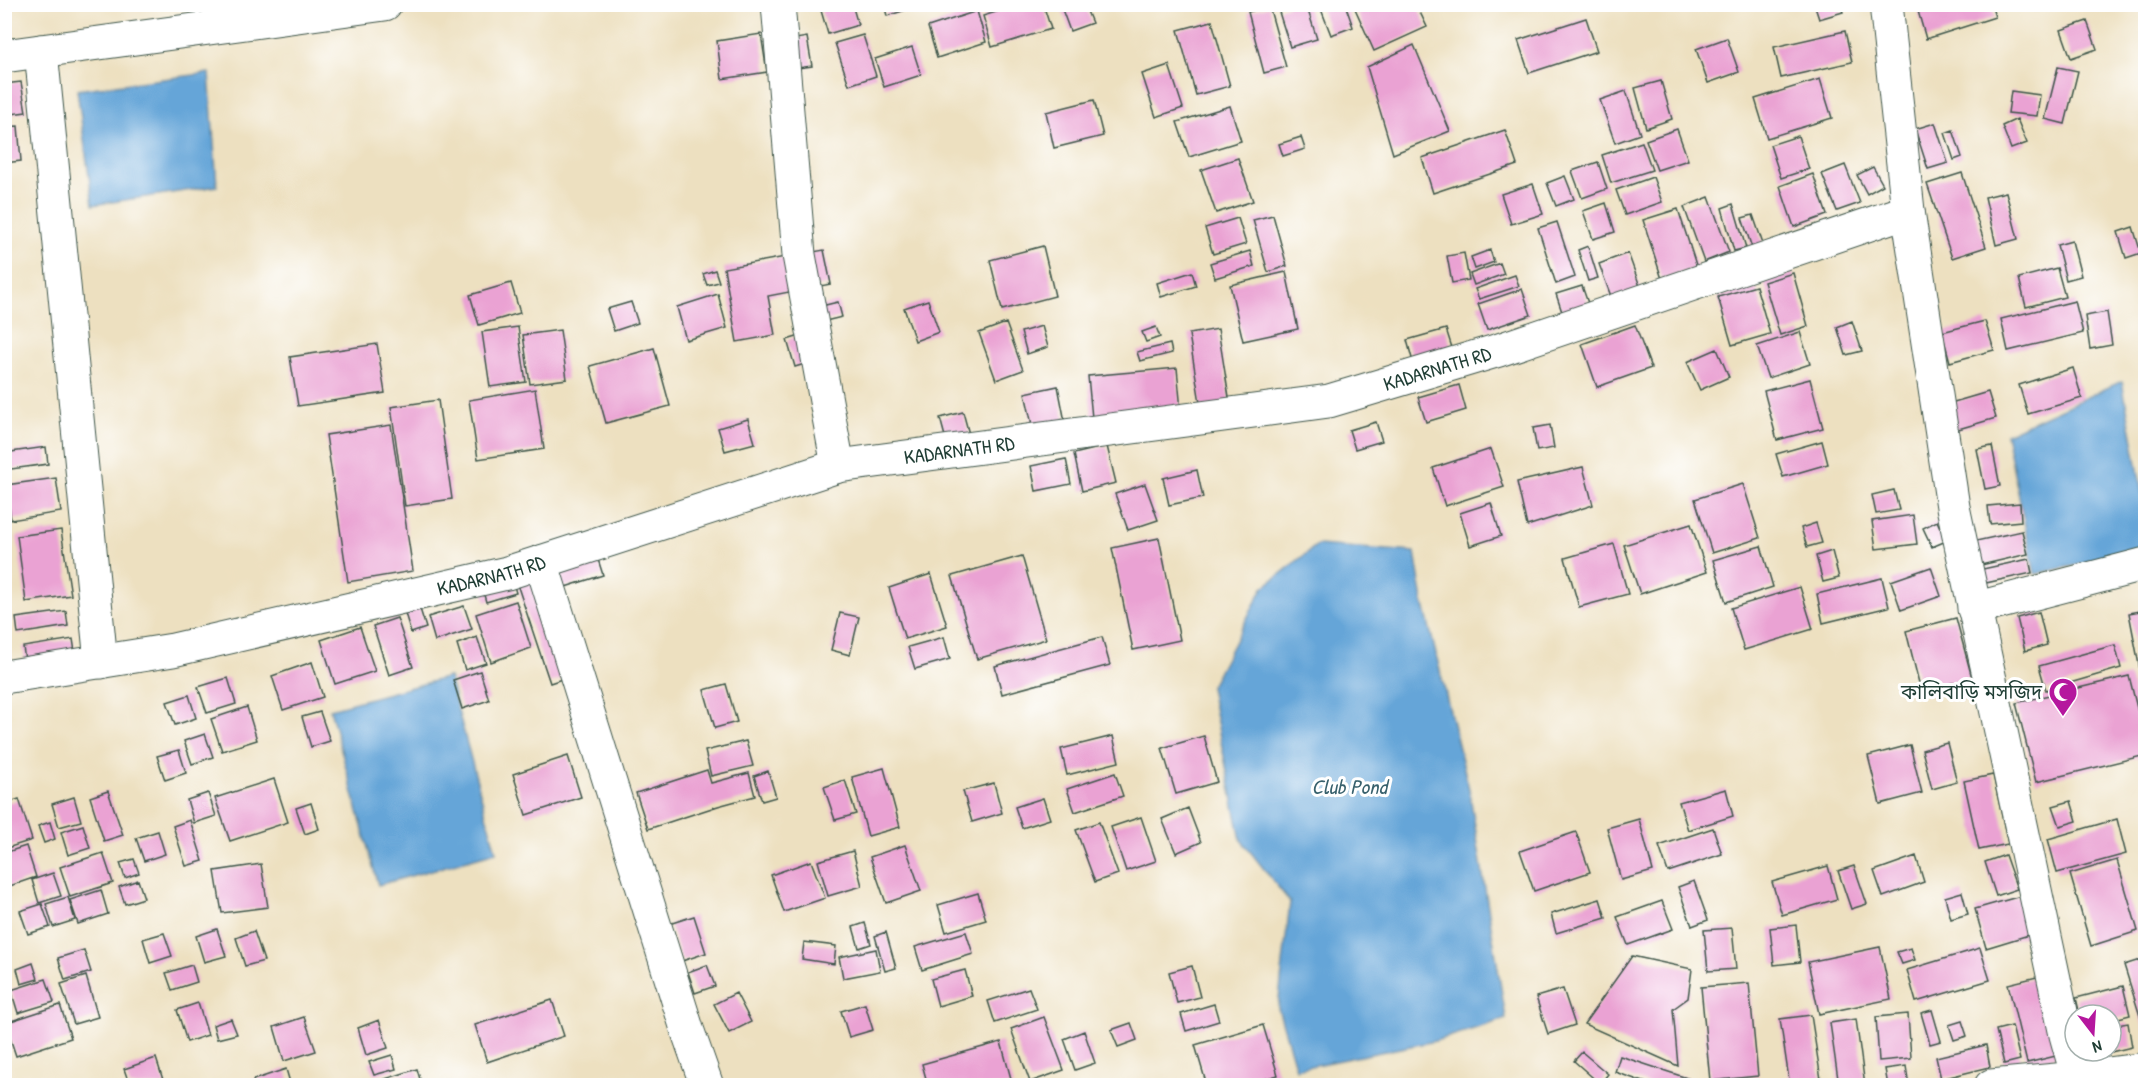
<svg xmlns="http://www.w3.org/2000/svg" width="2150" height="1090" viewBox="0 0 2150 1090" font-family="'Patrick Hand','Noto Sans Bengali',sans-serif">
	<rect width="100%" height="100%" fill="#fff"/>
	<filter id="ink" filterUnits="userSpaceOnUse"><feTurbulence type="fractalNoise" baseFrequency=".0167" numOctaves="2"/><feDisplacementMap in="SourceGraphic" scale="12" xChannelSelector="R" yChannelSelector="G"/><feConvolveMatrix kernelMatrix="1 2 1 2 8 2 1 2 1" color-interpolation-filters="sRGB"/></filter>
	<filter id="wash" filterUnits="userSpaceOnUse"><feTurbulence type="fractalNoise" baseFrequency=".008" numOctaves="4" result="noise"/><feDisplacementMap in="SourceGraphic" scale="24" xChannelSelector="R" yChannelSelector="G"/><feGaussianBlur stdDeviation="1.35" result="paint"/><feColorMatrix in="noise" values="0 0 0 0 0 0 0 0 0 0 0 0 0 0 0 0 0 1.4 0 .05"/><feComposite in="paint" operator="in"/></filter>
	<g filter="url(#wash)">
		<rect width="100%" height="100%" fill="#ede0c0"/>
		<path fill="#65a5d8" stroke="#427186" stroke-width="1.5" d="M209,73L217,186L93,205L77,90Z
			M2122,381L2145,508V550L2035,574L2006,434Z
			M1317,545L1415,552L1423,601L1469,789L1506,1019L1435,1041L1296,1069L1278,1008L1290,902L1241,840L1210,688L1263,588Z
			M449,677L496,852L378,885L330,709Z"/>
		<g id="blocks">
			<path fill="#eaa2d3" d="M819,4H852L858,25L828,34Z
				M884,4H911L912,8L887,16Z
				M1022,4H1043L1051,29L992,47L983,16Z
				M1060,4H1084L1092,23L1070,31Z
				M1293,4H1306L1317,39L1290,47L1278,9Z
				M1319,4H1345L1353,27L1331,35Z
				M1353,4H1416L1427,27L1374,51Z
				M1814,4H1840L1843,12L1819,19Z
				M1848,4H1864L1865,8L1849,10Z
				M1916,4H1991L1995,17L1926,39Z
				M1269,6L1286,67L1264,73L1248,12Z
				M977,11L986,42L937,58L928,27Z
				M1586,18L1597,51L1529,73L1518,40Z
				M1212,21L1230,86L1196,95L1178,30Z
				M2087,21L2097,49L2071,58L2061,30Z
				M1845,31L1852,62L1781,78L1774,47Z
				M761,34L767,72L722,79L717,41Z
				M863,35L876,76L849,85L835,43Z
				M807,37L812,66L776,71L772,43Z
				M1727,38L1739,72L1708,83L1696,49Z
				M1414,45L1450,131L1393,154L1367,67Z
				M912,47L921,75L884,87L875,59Z
				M1169,65L1183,108L1156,117L1142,74Z
				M2058,67L2078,71L2065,124L2045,119Z
				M1820,79L1832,118L1767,138L1755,99Z
				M1661,81L1672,119L1646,128L1635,88Z
				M21,82L26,112L4,115V84Z
				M1626,91L1640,134L1615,143L1600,100Z
				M2011,91L2040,95L2037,116L2008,113Z
				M1094,100L1103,136L1054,148L1046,112Z
				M1230,106L1241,141L1189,157L1177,122Z
				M2017,119L2027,143L2011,149L2002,126Z
				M1935,123L1948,163L1928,169L1915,129Z
				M18,126L21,161L4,163V127Z
				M1677,129L1688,160L1657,170L1646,140Z
				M1505,130L1517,165L1433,193L1422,158Z
				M1953,130L1962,157L1954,160L1945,133Z
				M1798,136L1809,169L1781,178L1770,145Z
				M1301,137L1305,149L1283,156L1279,144Z
				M1642,142L1652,170L1611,183L1602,155Z
				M1238,158L1253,201L1216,213L1201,170Z
				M1598,162L1607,189L1582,198L1572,171Z
				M1845,165L1860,203L1837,211L1822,174Z
				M1873,167L1883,185L1867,194L1857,175Z
				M1962,173L1986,247L1952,258L1927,184Z
				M1813,174L1827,215L1794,227L1780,186Z
				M1565,176L1574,199L1556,206L1547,183Z
				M1653,177L1662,202L1625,215L1616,190Z
				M1533,184L1543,214L1511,224L1501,194Z
				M2006,192L2018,239L1996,245L1985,197Z
				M1709,197L1729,252L1704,262L1684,207Z
				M1606,203L1615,232L1593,239L1583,211Z
				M1733,204L1746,248L1734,251L1722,208Z
				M1678,209L1697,268L1662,279L1643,220Z
				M1273,215L1287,266L1268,272L1253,220Z
				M1753,215L1764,247L1753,251L1742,218Z
				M1238,218L1246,244L1213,254L1205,228Z
				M1557,222L1575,277L1556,284L1538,228Z
				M2133,227L2141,253L2126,258L2118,232Z
				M2072,241L2081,276L2066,280L2057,245Z
				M1043,246L1055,296L1002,310L990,260Z
				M1588,246L1598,278L1588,281L1578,250Z
				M824,250L831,284L768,296L775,335L737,342L724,268Z
				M1490,250L1494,262L1475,269L1471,257Z
				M1250,251L1254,266L1215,278L1210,263Z
				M1464,253L1469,280L1452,283L1447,256Z
				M1628,253L1641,289L1612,299L1599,264Z
				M1500,263L1504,274L1474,285L1470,274Z
				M2057,268L2065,297L2026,307L2019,278Z
				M715,270L719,282L707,285L703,274Z
				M1192,272L1196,286L1161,297L1157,283Z
				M1286,272L1298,329L1243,341L1230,285Z
				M1793,273L1808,326L1780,335L1764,282Z
				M1515,275L1519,286L1479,299L1475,289Z
				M511,283L520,313L479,325L470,295Z
				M1582,286L1589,306L1563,315L1556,294Z
				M1756,286L1770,334L1732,345L1718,297Z
				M1522,289L1531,315L1487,330L1478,304Z
				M718,294L727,328L686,340L677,307Z
				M928,300L939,332L915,341L904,308Z
				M2075,301L2083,333L2008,351L2001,319Z
				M631,302L638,323L614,331L607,309Z
				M838,302L842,317L813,324L809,309Z
				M2107,312L2112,345L2090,349L2085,316Z
				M1852,321L1862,351L1846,355L1837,327Z
				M1985,321L1994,350L1950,362L1942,332Z
				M1006,323L1023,370L996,380L979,333Z
				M1635,325L1651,368L1597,387L1582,344Z
				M1042,326L1048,347L1027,354L1021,332Z
				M518,327L526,382L490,387L482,332Z
				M1156,327L1160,337L1146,342L1142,332Z
				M1218,329L1230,404L1201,409L1189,334Z
				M1446,329L1454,354L1414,366L1407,340Z
				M560,330L567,379L530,384L523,335Z
				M816,331L824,358L795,367L787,340Z
				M1800,332L1810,364L1768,378L1757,346Z
				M377,344L385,393L298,406L290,357Z
				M1170,344L1172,353L1140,361L1137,352Z
				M654,348L670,406L606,423L590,366Z
				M1717,349L1729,377L1700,390L1687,362Z
				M1177,368L1181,410L1092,418L1088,376Z
				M2073,368L2082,398L2028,414L2019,385Z
				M1810,379L1823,428L1777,440L1764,391Z
				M1459,385L1466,410L1426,422L1418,397Z
				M1058,386L1066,427L1034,434L1025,393Z
				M535,389L544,449L478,459L469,400Z
				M1988,392L1996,418L1955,430L1947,404Z
				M438,400L452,499L405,506L391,407Z
				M963,412L970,438L947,444L940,418Z
				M748,419L755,443L725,451L718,428Z
				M1376,422L1382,441L1355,449L1349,430Z
				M391,425L413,571L348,582L326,435Z
				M1550,425L1554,448L1537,451L1533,428Z
				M1822,441L1828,464L1783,477L1776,454Z
				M1107,446L1116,483L1082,491L1074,454Z
				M1992,446L2000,486L1985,489L1977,449Z
				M46,447L48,464L4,470V453Z
				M1491,449L1504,487L1445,506L1433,468Z
				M1066,459L1071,484L1036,491L1031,466Z
				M1583,467L1593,505L1527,526L1517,482Z
				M1197,470L1203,498L1169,505L1163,478Z
				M56,478L61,512L11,520L6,485Z
				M1145,484L1158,520L1128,530L1115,494Z
				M1743,484L1760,538L1712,553L1695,499Z
				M1894,490L1899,510L1876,514L1872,495Z
				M1491,503L1501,536L1470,546L1460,513Z
				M2020,503L2021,521L1990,524L1988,506Z
				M1913,515L1917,544L1876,549L1872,521Z
				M1937,521L1946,541L1932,547L1923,528Z
				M1816,523L1822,543L1807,547L1801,528Z
				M1691,524L1707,572L1640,594L1624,545Z
				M61,530L71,595L26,602L17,536Z
				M2022,531L2028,554L1981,565L1976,541Z
				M1159,538L1180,640L1133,650L1112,548Z
				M1614,544L1628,594L1579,607L1565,558Z
				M1761,546L1773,587L1726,602L1713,560Z
				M595,550L603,575L559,589L551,565Z
				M1832,551L1839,578L1823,582L1816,556Z
				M1022,556L1046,639L977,659L952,576Z
				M2029,559L2032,573L1972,586L1969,572Z
				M1931,567L1941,596L1901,610L1891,581Z
				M931,574L947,626L905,639L889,588Z
				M511,575L516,593L486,602L481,584Z
				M539,577L571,676L550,683L517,584Z
				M1882,578L1889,607L1823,623L1817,594Z
				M1800,587L1813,629L1744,650L1731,608Z
				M416,596L426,628L411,633L401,600Z
				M516,601L531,648L491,662L476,614Z
				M464,606L472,629L435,641L428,617Z
				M2146,610V691H2144L2129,613Z
				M66,611L68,626L18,634L16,618Z
				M2039,612L2047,645L2025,651L2017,618Z
				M840,613L859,617L850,655L831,650Z
				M397,618L413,667L389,675L373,626Z
				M1956,618L1972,678L1921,691L1906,631Z
				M360,627L375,671L335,684L321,640Z
				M477,637L486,663L465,670L457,644Z
				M944,637L950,659L915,669L908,647Z
				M1102,637L1110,665L1002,694L995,666Z
				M73,639L75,652L25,660L23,647Z
				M2115,645L2121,668L2046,690L2039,666Z
				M312,662L323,697L283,710L272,676Z
				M480,671L489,700L462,709L453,680Z
				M2129,676L2146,744V755L2036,782L2016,703Z
				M228,678L236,704L207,713L198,687Z
				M726,684L737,722L715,728L704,690Z
				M189,695L196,718L175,725L167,702Z
				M247,707L257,740L222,751L211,719Z
				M320,712L330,741L311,747L302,717Z
				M205,734L213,757L192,764L184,741Z
				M1113,736L1119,762L1067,775L1061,749Z
				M1204,736L1217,782L1176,794L1162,748Z
				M746,741L753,766L711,776L705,751Z
				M1947,743L1957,782L1932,789L1922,750Z
				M1910,745L1922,793L1880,804L1868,756Z
				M179,750L186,773L165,780L157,756Z
				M568,756L581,797L526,815L513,774Z
				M884,768L900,827L868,836L852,777Z
				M707,770L711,783L749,773L755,796L718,806L648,829L636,793Z
				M768,771L776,797L762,801L754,776Z
				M1115,773L1123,796L1075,812L1067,789Z
				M1993,775L2008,844L1979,850L1964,781Z
				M274,779L288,822L230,841L215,798Z
				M845,780L856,814L835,820L824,787Z
				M994,783L1002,813L972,822L963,791Z
				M1726,789L1733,816L1688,830L1679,802Z
				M108,791L123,835L104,841L90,797Z
				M208,793L216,816L194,823L187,800Z
				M74,797L81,821L59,827L52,804Z
				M1043,798L1050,819L1022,828L1015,807Z
				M19,799L32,840L4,849V804Z
				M2071,801L2077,821L2060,826L2053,806Z
				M311,803L319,829L305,834L296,808Z
				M1188,808L1201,842L1176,853L1162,819Z
				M1141,817L1156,861L1126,871L1111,827Z
				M1639,819L1653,871L1621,880L1607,828Z
				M2117,819L2126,854L2057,873L2048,839Z
				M190,820L203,861L186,866L173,826Z
				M50,822L55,839L44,843L38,826Z
				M1099,822L1118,874L1095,882L1076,830Z
				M83,825L90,848L68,855L61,832Z
				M1713,828L1722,854L1668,872L1659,846Z
				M158,831L165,854L144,861L136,838Z
				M1576,832L1590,872L1534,891L1520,851Z
				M905,845L921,891L886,903L870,857Z
				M26,846L36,877L4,888V853Z
				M853,851L862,886L828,896L818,861Z
				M103,853L113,883L70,897L60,867Z
				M2005,855L2017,889L1996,896L1985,862Z
				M1916,856L1924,882L1883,897L1874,871Z
				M134,859L139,873L125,878L120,863Z
				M2117,860L2138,931L2091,946L2070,874Z
				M811,861L825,898L784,912L771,875Z
				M261,864L268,907L222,913L215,871Z
				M1828,866L1837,899L1782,915L1772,882Z
				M1854,866L1867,904L1851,909L1838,871Z
				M53,873L61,896L39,903L32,880Z
				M138,880L144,898L125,904L119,887Z
				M1694,881L1708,920L1692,926L1678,887Z
				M101,890L108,914L78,924L70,900Z
				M1962,892L1968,914L1951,919L1945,897Z
				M978,893L986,920L946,932L938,905Z
				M2021,896L2032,934L1986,948L1975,909Z
				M68,897L75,920L53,927L46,904Z
				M1600,899L1606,918L1556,933L1551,914Z
				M1662,901L1673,929L1628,945L1617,917Z
				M42,904L50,927L28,934L20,911Z
				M694,916L706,953L682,961L669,924Z
				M865,923L871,944L859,948L853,927Z
				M1796,925L1800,962L1774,965L1770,928Z
				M1732,928L1736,969L1708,971L1704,930Z
				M217,929L226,956L204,962L196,936Z
				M254,931L264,961L245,966L236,938Z
				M886,932L896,968L885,971L875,936Z
				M966,932L973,954L922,970L915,947Z
				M164,933L172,956L150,963L143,939Z
				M804,942L836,946L834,964L802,959Z
				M1880,947L1891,999L1819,1014L1808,962Z
				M1911,948L1915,960L1902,964L1897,952Z
				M1980,948L1990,980L1916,1002L1907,970Z
				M876,949L880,971L843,978L839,957Z
				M84,950L91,972L65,980L58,958Z
				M1632,956L1692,969L1688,998L1673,1009L1678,1066L1584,1024Z
				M2146,958V1032H2145L2124,965Z
				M33,963L38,979L21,984L17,969Z
				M192,965L197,982L172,990L166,973Z
				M707,965L715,986L695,993L688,972Z
				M1192,966L1200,997L1177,1003L1169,972Z
				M965,970L972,996L938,1006L931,979Z
				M86,976L98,1017L74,1024L61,984Z
				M2041,976L2060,1055L2027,1063L2008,984Z
				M46,979L54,1002L18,1013L11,990Z
				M1749,983L1758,1076L1710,1081L1701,987Z
				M2123,986L2130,1015L2111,1020V1015H2080L2076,998Z
				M1029,988L1037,1009L995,1023L988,1001Z
				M1563,989L1575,1025L1548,1034L1536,997Z
				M736,993L751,1022L729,1033L714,1004Z
				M552,1000L564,1036L487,1062L475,1025Z
				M198,1003L208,1035L187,1042L177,1010Z
				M865,1004L873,1030L849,1037L841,1011Z
				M1214,1004L1219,1021L1186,1031L1181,1014Z
				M60,1005L71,1038L16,1056L5,1023Z
				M1932,1010L1941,1041L1930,1044L1921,1013Z
				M1908,1014L1911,1058L1879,1061L1876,1017Z
				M1811,1015L1822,1086H1790L1780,1019Z
				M304,1017L316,1051L284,1061L274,1027Z
				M1044,1017L1064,1070L1030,1082L1011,1029Z
				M231,1019L237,1034L217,1039L213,1025Z
				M1856,1019L1865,1086H1839L1830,1023Z
				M379,1020L388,1048L366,1055L358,1028Z
				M1962,1021L1967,1036L1954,1040L1949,1025Z
				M1131,1023L1137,1040L1118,1047L1111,1030Z
				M2128,1023L2132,1047L2111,1052V1026Z
				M1263,1025L1278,1075L1241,1086H1207L1195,1045Z
				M2012,1026L2020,1060L2004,1064L1996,1030Z
				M1084,1031L1095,1063L1075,1070L1064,1039Z
				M1001,1042L1013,1086H928L922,1064Z
				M1986,1045L1990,1067L1941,1079L1936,1057Z
				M1582,1052L1608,1074L1600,1084L1574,1061Z
				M392,1055L396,1069L374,1075L369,1062Z
				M1620,1056L1690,1079L1687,1086H1655L1615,1072Z
				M156,1058L165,1086H130L124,1069Z
				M1906,1066L1909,1086H1888L1885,1069Z
				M286,1069L291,1086H255L253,1080Z
				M417,1069L422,1086H384L382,1080Z"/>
		</g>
	</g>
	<g filter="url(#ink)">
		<use href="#blocks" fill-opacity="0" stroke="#3e5549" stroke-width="1.5"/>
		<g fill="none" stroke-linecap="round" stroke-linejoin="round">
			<g stroke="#3e5549" stroke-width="35">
				<g id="minor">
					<path d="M778,4L799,255L838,466"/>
					<path d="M1886,4L1908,211L1953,507L2066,1035L2078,1078L2146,1069"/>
					<path d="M41,51L101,662"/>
					<path d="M4,56L385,4"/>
					<path d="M541,562L687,1029L707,1086"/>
					<path d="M1974,609L2146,564"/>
					<path id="s1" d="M4,677L173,650L507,573L838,466L1329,401L1499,350L1908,211"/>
					<path d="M1991,1086L2078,1078"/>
				</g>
			</g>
			<use href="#minor" stroke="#fff" stroke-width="33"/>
		</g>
	</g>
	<defs>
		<g id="mosque-pin" transform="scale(1.5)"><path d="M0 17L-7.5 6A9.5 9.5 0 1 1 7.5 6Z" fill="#b5179e" stroke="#fff"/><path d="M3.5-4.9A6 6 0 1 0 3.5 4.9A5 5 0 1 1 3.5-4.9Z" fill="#fff"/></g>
	</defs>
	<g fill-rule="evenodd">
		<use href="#mosque-pin" x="2063" y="692"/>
	</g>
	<g text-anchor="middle" stroke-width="6" stroke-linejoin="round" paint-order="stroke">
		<g font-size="20" fill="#1f3d34" stroke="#fff">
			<text dy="7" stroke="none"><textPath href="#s1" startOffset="1470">KADARNATH RD</textPath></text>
			<text dy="7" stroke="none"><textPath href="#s1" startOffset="984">KADARNATH RD</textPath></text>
			<text dy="7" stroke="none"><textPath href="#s1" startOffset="498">KADARNATH RD</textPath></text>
		</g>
		<g font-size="20" fill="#1f3d34" stroke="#fff" text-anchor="end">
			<text x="2042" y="699">কালিবাড়ি মসজিদ</text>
		</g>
		<g font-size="21" font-style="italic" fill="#38616d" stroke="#fff">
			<text x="1349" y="794">Club Pond</text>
		</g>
	</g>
	<rect width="2150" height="1090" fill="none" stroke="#fff" stroke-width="24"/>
	<g transform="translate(2093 1033) rotate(163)"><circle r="28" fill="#ffffff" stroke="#a5b1ae" stroke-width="1.5"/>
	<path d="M0-4.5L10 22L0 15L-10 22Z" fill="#b5179e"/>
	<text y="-9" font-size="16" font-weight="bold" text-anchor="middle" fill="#1f3d34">N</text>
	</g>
</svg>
